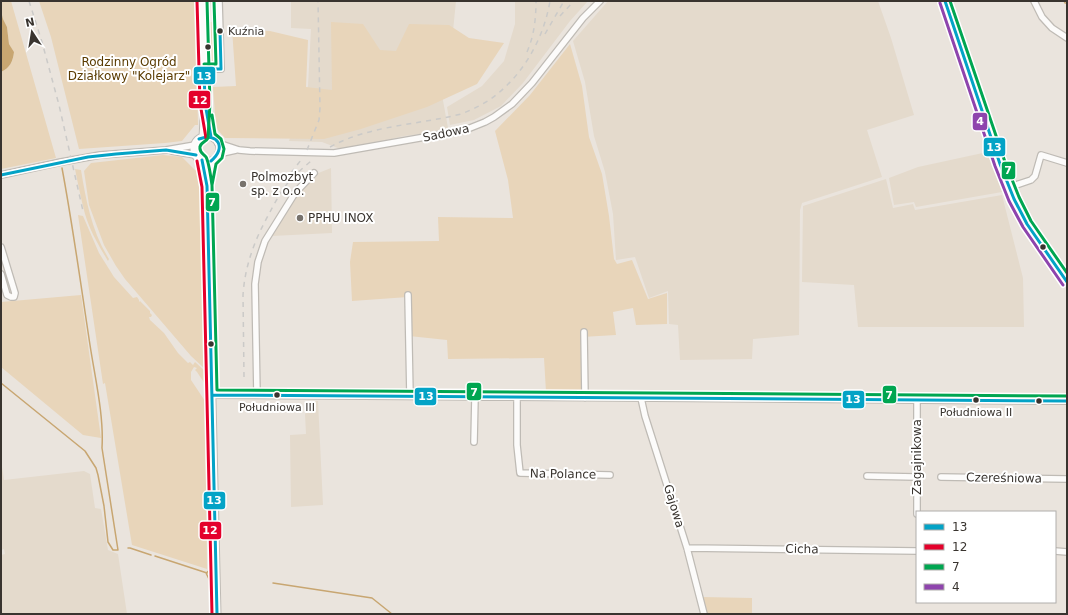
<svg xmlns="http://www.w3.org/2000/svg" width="1068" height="615" viewBox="0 0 1068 615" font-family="'DejaVu Sans',sans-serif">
	<rect width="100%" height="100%" fill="#eae4dd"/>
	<path fill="#e4dacc" d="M291,1H456L447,91L442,95L448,128L428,133L404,136L343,150L322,142L289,141L308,86L311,29L291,28Z
		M515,1H588L570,21L523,83L501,106L474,120L450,125L447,107L482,86L504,61L515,24Z
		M608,1H878L891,38L914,115L867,130L882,177L802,203L800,210L799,335L753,339L752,359L680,360L678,325L669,324L668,291L649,298L635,257L616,260L613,214L605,172L594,136L585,82L573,41Z
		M992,151L1002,192L916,207L914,202L894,205L889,178L918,167Z
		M331,168L332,233L272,236L276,229L296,196L316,174Z
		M886,179L893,208L913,204L915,210L1002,195L1023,278L1024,327H858L854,285L802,282L803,206Z
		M309,401H318L323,505L291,507L290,435L306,434L305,414L310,406Z
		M1,460L4,480L84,471L90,474L95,508L101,509L108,550L118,554L127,614H1V555L5,554L4,549L1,550Z"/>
	<path fill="#e8d5ba" d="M1,1H11L56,158L1,169V72C10,68 13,61 14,52L9,44L7,27L3,19L1,11Z
		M39,1H195L198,125H195L182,141L165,143L79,149L51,37Z
		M210,22H213C215,28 217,59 215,63C213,66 211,65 209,64L207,62V25Z
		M331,22L363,24L380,50L396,51L409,24L449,25L469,38L504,43L477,84L427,107L361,129L324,139L225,138L216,128L213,87L236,86L232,29L270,31L308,40L306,87L332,90Z
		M570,44L582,86L589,137L602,174L609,216L614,259L617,264L632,260L648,299L667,293V324L636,325L633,308L613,312L616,335L582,337V392H546L544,358L448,359L447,340L409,336L408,297L352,301L350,262L353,242L439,241L438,217L513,218L508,180L495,131L530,95Z
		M163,155L182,157L195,170H200L204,368L191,356L125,279L116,266L104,245L89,205L84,171L91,163Z
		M75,169L81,170C86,201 92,232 109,259L108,261C99,246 90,231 85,214C81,199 78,184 75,169Z
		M78,215L83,216L99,253L114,277L133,298L137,297L139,300V302L140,301L150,311V313L152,315L151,317H149L150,320L164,333L178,353L188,363L190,362L193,365L195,362L206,372L205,384L197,372L195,370L197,368L194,367L191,372V380L205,401V442L206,467L207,569L132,545L105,383L103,384Z
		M81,295L101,438L83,435L1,367V302Z
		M702,597L752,598V614H707Z"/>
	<path fill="#c8a671" d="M1,11L3,19L7,27L9,44L14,52C13,61 10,68 1,72Z"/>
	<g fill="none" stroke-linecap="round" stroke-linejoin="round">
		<path stroke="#c8a671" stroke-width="1.5" d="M1064,1L1065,3H1067
			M1,383L85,451L96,468L98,475L104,506L108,542L113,550H118L102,448C104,415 95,378 90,345C81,286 73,227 62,168
			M128,548H130L151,555
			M210,551V570L206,573L210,581L211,614
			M155,556L207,573
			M273,583L372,598L392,614"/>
		<g stroke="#bfbbb5" stroke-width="8">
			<path id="minor" d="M945,1L1000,164L1014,199L1027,224L1067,282
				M1034,1L1042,17L1052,28L1067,38
				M204,69H221L219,1
				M218,143L239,150L250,151L334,153L465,130L485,122L494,117L512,104L532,83L583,18L600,1
				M172,151L196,155
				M218,154L236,150
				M1,175L61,162L100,155L166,150L195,145
				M1010,187L1031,180L1035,176L1041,155L1067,163
				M1,247L15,293L14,297H11L7,295L1,274
				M408,295L410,396
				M584,332L585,398
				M212,395L1067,401
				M257,395L255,284L258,262L265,241L295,193L314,173
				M517,397V445L520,473L610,475
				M641,398L645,416L687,548L704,614
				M917,400V514
				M474,442L475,397
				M867,476L916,477
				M941,477L1067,479
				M687,548L917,551
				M1055,551L1067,552"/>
		</g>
		<g stroke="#bfbbb5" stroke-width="9">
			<path id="major" d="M202,1L205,103L203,137
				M194 149a13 13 0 1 1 26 0a13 13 0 1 1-26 0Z
				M202,160L207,186L217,614
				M207,182L211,161"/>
		</g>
		<use href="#minor" stroke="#fcfbfa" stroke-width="5.5"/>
		<use href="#major" stroke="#fcfbfa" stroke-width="7"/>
		<path stroke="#cbcac8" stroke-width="1.5" stroke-dasharray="5 5" stroke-linecap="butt" d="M29,1L42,42L59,105L83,211
			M560,16L574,1
			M545,34L564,1
			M527,52C534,36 536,19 536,1
			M330,147C370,125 418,125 461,114C474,109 486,103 496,95C525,72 544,37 550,1
			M307,150L319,120L320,108L318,1
			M291,173L301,160
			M244,377L243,295C245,265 255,239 269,214C275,202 282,190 290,180C297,173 304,167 311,161"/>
		<g stroke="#fff" stroke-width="6">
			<path id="bus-1" d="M945,1L1000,164L1014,199L1027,224L1067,282
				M211,137L205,103L204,69H221L220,31
				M199,139C218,132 227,148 211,161
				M202,160L207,186L217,614
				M1,175L88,157L116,154L166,150L196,155
				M212,395L1067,401"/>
		</g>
		<g stroke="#fff" stroke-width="6">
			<path id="bus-2" d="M197,1L200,103L206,138
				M197,161L202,187L212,614"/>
		</g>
		<g stroke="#fff" stroke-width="6">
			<path id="bus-3" d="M207,1L210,103L208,138C206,142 200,143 200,147C199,153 204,154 206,157C209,162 211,179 212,185L217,390L1067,396
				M950,1L1005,162L1019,197L1031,221L1067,273
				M204,64H216L214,1
				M212,115L215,134L221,139L224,149L222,158L216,164L212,185"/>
		</g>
		<g stroke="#fff" stroke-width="6">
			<path id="bus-4" d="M940,3L995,166L1009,201L1023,227L1063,285"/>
		</g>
		<use href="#bus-1" stroke="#03a3c6" stroke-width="3"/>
		<use href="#bus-2" stroke="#e4002b" stroke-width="3"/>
		<use href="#bus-3" stroke="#00a651" stroke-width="3"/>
		<use href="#bus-4" stroke="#8e44ad" stroke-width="3"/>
	</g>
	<g fill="#39342f" stroke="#fff" stroke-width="1.5">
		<circle cx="220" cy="31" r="3.5"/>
		<circle cx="208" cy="47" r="3.5"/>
		<circle cx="1043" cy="247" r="3.5"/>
		<circle cx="211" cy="344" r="3.5"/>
		<circle cx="277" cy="395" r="3.5"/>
		<circle cx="976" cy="400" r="3.5"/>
		<circle cx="1039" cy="401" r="3.5"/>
	</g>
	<g fill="#77726c" stroke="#fff" stroke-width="1.5">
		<circle cx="243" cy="184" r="4"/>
		<circle cx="300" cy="218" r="4"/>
	</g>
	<g text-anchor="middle" stroke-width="4" stroke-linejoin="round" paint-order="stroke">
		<g font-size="11" fill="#39342f" stroke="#fff">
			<text x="228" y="35" text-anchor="start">Kuźnia</text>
			<text x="277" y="411">Południowa III</text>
			<text x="976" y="416">Południowa II</text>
		</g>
		<g font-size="12" fill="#5a3b00" stroke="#fff">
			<text x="129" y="66">Rodzinny Ogród<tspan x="129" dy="14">Działkowy "Kolejarz"</tspan></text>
		</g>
		<g font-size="12" fill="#39342f" stroke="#fff">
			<text transform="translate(446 133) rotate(-12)" y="4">Sadowa</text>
			<text transform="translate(917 457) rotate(-90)" y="4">Zagajnikowa</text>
			<text transform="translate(563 474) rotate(1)" y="4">Na Polance</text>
			<text transform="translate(1004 478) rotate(1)" y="4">Czereśniowa</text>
			<text transform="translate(674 506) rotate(73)" y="4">Gajowa</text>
			<text transform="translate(802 549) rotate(1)" y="4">Cicha</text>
		</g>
		<g font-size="12" fill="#39342f" stroke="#fff" text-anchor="start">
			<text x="251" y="181">Polmozbyt<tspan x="251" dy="14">sp. z o.o.</tspan></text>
			<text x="308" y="222">PPHU INOX</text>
		</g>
	</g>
	<g stroke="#fff" stroke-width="1.5">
		<rect x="193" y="66" width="23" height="19" rx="4" fill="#03a3c6"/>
		<rect x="188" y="90" width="23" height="19" rx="4" fill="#e4002b"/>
		<rect x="972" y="112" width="16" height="19" rx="4" fill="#8e44ad"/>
		<rect x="983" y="137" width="23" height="20" rx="4" fill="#03a3c6"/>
		<rect x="1001" y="161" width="15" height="19" rx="4" fill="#00a651"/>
		<rect x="205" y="192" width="15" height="20" rx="4" fill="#00a651"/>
		<rect x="466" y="382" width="16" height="19" rx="4" fill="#00a651"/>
		<rect x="882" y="385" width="15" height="19" rx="4" fill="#00a651"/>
		<rect x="414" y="387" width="23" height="19" rx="4" fill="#03a3c6"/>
		<rect x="842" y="390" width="23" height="19" rx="4" fill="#03a3c6"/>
		<rect x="203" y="491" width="23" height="19" rx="4" fill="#03a3c6"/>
		<rect x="199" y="521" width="23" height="19" rx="4" fill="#e4002b"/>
	</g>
	<g font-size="11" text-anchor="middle" font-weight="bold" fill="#fff">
		<text x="204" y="80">13</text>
		<text x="200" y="104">12</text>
		<text x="980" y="125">4</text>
		<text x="994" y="151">13</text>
		<text x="1008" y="174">7</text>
		<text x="212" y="206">7</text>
		<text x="474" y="396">7</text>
		<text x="889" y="399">7</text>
		<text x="426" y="400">13</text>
		<text x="853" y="403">13</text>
		<text x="214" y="504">13</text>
		<text x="210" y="534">12</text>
	</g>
	<rect width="1068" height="615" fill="none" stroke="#39342f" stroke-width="4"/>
	<rect x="916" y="511" width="140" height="92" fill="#ffffff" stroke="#b0aeac"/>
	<rect x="924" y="524" width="20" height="6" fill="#03a3c6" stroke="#b0aeac"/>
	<text x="952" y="531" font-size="12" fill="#39342f">13</text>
	<rect x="924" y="544" width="20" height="6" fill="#e4002b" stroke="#b0aeac"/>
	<text x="952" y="551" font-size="12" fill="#39342f">12</text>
	<rect x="924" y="564" width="20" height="6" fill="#00a651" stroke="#b0aeac"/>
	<text x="952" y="571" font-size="12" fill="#39342f">7</text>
	<rect x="924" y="584" width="20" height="6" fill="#8e44ad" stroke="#b0aeac"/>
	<text x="952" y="591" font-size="12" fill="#39342f">4</text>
	<g transform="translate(32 32) rotate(348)" stroke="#ffffff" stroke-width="3" paint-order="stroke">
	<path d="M0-3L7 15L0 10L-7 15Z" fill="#39342f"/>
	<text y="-6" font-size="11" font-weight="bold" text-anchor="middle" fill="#39342f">N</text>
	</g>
</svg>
